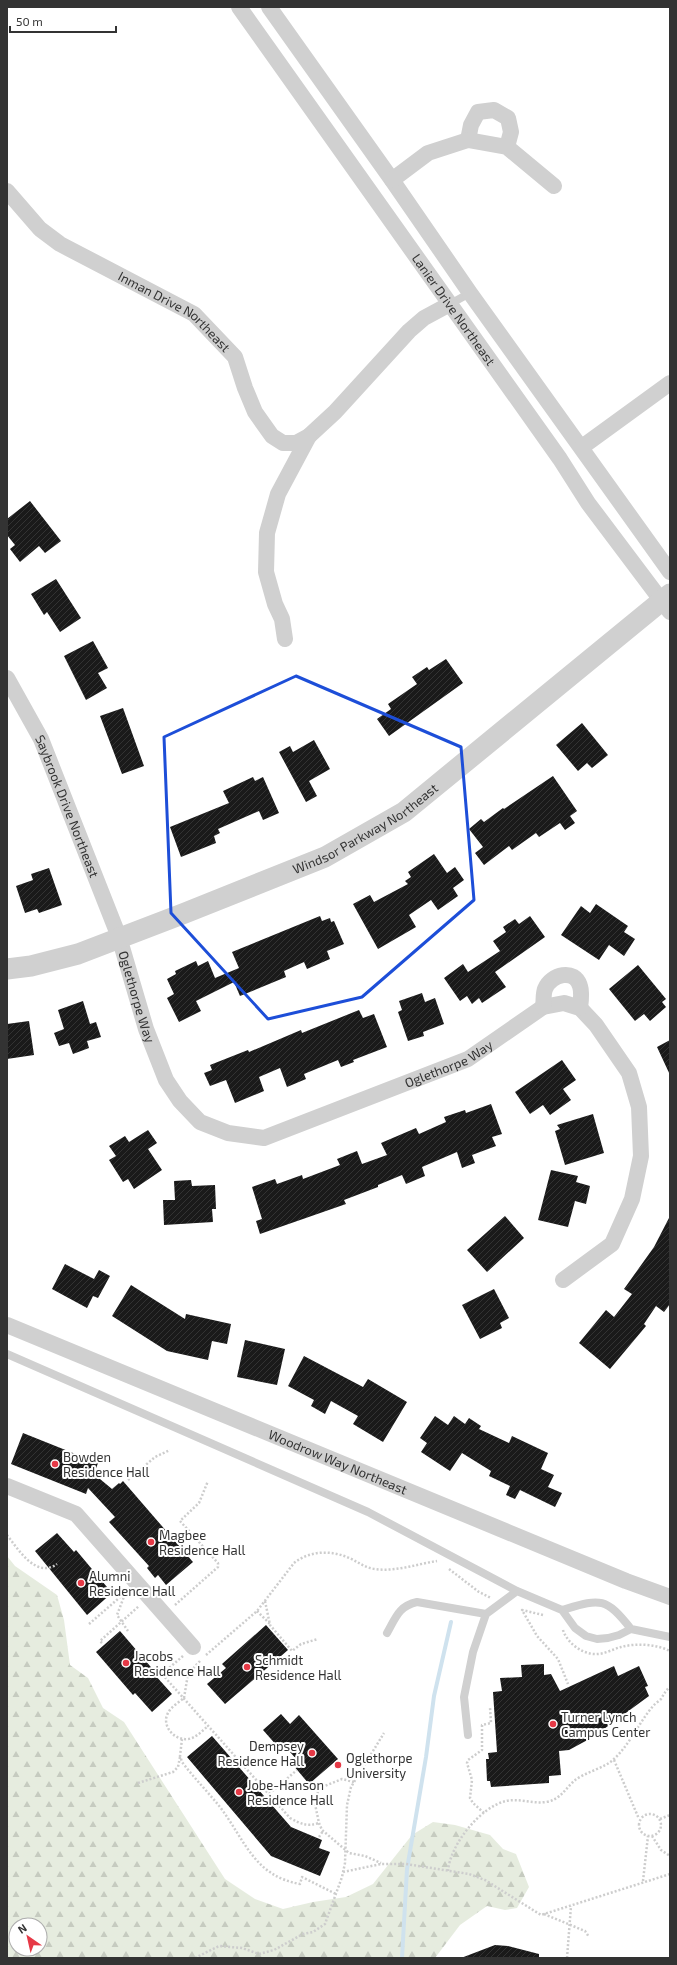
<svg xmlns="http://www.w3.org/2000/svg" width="677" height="1965" viewBox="0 0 677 1965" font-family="'Exo 2',sans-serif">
	<defs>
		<pattern id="forest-firs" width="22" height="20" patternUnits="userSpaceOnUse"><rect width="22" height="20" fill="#e6ecdf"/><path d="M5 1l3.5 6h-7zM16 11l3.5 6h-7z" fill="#c6cbc0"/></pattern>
		<pattern id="building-hatch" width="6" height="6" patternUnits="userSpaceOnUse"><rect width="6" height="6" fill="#1a1a1a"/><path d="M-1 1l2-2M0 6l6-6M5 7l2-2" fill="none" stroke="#333"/></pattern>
	</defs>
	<rect width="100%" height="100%" fill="#fff"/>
	<path fill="url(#forest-firs)" fill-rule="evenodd" d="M7,1556L15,1566L57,1595L64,1620L70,1665L88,1678L103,1708L124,1722L225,1879L255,1899L283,1909L313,1902L346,1897L373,1884L412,1835L433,1822L455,1825L490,1835L503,1849L516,1854L529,1887L517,1908L505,1910L487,1906L460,1925L435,1958H7ZM16,1925H40V1949H16Z"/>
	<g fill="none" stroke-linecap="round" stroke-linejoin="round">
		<path stroke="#cfe2ee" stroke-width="4" d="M402,1958L407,1869L426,1757L434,1696L451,1622"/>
	</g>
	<path fill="url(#building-hatch)" d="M30,501L61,541L45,553L39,546L20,562L10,549L15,545L7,535V519Z
		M56,579L81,618L60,632L47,612L44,615L31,594Z
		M93,641L108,668L98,673L107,688L86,700L64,656Z
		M446,659L463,683L389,736L377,719L391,709L388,704L417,684L412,677L427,667L429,670Z
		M123,708L144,766L122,774L100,716Z
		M582,723L608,755L592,768L587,763L578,771L556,745Z
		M314,740L330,769L309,781L317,796L306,802L279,752L290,746L293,752Z
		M553,776L577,811L570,816L575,823L565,830L560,823L539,837L536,833L512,850L509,846L484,865L475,853L483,847L469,829L481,819L484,822L503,808L504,809Z
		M253,777L255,781L263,777L279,813L263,820L259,811L218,829L220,833L214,836L216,843L181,857L170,827L229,803L223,791Z
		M434,854L447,873L455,867L464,880L453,888L458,896L438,910L431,900L409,915L416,927L378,949L353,904L370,895L374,902L408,884L405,881L411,877L408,872Z
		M49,868L62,905L39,913L37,909L25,913L16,886L33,880L31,874Z
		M596,904L628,926L624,932L635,939L624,956L609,945L599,960L561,935L581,906L590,913Z
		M320,916L322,921L330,918L331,922L334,921L344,944L327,951L330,959L307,969L304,962L284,971L286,977L240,996L234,982L196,1001L201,1011L179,1022L167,998L174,994L167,979L176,974L175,971L196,961L198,966L208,961L215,978L239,968L232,952Z
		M530,916L545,937L495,972L506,987L482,1003L479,998L472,1004L467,996L460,1001L444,978L463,964L468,972L500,951L493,941L506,932L503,927L515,919L519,924Z
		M638,965L666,999L662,1002L666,1007L650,1021L644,1014L635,1021L609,989Z
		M422,993L425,1002L435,998L444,1024L423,1032L424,1036L408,1041L398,1012L402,1010L399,1001Z
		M83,1001L90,1024L96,1022L101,1037L87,1041L89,1048L73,1054L69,1043L59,1046L54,1033L64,1029L58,1010Z
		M359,1010L363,1018L374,1014L387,1047L353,1060L354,1062L341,1067L338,1060L304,1074L306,1079L287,1087L280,1068L259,1077L264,1091L235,1103L226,1080L210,1086L204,1073L212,1070L210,1065L248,1050L249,1052L301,1030L302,1033Z
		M29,1021L34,1055L7,1059V1024Z
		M670,1040V1075L657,1047Z
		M562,1060L576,1080L563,1089L571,1100L550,1115L543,1105L530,1114L515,1092Z
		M491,1104L502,1134L492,1137L496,1146L472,1155L475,1163L462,1168L457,1152L422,1167L425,1176L406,1184L402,1175L378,1185V1187L344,1200L346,1204L260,1234L256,1221L262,1219L252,1187L275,1179L277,1184L302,1175L303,1179L340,1165L337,1159L357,1151L362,1164L387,1155L381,1143L416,1128L419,1134L446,1122L444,1117L465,1110L466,1113Z
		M593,1114L604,1153L565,1165L555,1131L560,1129L557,1125Z
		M148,1130L157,1143L148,1149L162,1170L134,1189L128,1179L123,1182L109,1160L116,1156L109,1146L125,1136L129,1142Z
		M551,1170L578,1176L576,1182L590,1186L586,1204L575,1201L568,1227L538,1220Z
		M191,1180L192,1186L215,1185L216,1209H212L213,1222L164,1225L163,1200H175L174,1181Z
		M505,1216L524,1238L487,1272L467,1250Z
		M670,1216V1304L664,1312L656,1306L644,1324L646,1326L610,1369L579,1343L606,1310L614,1317L632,1294L624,1289L654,1247Z
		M65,1264L94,1279L99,1270L110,1276L98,1298L93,1296L87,1308L52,1289Z
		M131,1285L185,1319L186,1314L231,1324L227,1344L212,1341L208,1360L167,1351L112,1316Z
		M494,1289L509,1318L500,1323L502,1328L480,1339L462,1305Z
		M245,1340L285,1349L277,1385L237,1377Z
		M304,1356L363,1387L368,1379L407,1402L383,1442L353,1424L358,1416L331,1401L325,1414L311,1406L314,1400L288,1386Z
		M435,1416L448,1425L454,1416L465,1424L469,1418L481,1426L479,1429L509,1443L512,1436L548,1453L541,1469L554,1475L548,1487L562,1493L555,1507L520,1490L515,1499L506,1495L510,1486L489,1476L491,1471L462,1453L450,1471L421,1452L427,1443L420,1438Z
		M23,1433L98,1463L94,1474L112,1489L119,1483L120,1484L123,1481L193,1562L166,1585L158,1575L155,1578L147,1568L149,1566L109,1522L115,1517L88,1488L86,1494L11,1464Z
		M57,1533L74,1552L76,1550L112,1593L87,1615L35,1551Z
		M266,1625L288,1650L225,1704L207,1684L226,1668L222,1664Z
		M120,1631L156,1673L155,1675L172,1694L152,1712L135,1693L133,1695L96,1652Z
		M544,1664V1675L551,1674L560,1691L614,1666L618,1676L639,1666L648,1686L645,1687L649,1696L593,1737L569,1750L559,1751L561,1775L549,1776V1783L491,1787L490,1781H487L486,1759H489L488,1753L497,1752L493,1692L502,1691L500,1678L522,1677L521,1665Z
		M281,1714L290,1724L299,1715L338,1759L309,1784L293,1765L298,1761L282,1743L278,1747L263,1730Z
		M212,1736L291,1827L322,1840L319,1848L330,1852L320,1876L271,1856L187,1757Z
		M495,1945L508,1946L539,1954V1958H461Z"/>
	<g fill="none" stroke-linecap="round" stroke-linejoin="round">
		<path stroke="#cdcdcd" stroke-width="2.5" stroke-dasharray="2 2" stroke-linecap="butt" d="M128,1480L155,1457L170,1450
			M7,1535C18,1549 36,1579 57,1564
			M449,1569L479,1592L491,1598
			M125,1594L117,1615L128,1631
			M265,1601L270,1625L292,1651L301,1644L318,1639
			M175,1605L218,1567V1563L180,1521L199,1503L208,1481
			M257,1611L270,1624
			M543,1615L522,1610L537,1636L558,1659L568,1684
			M89,1624L126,1592
			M563,1630C567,1643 583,1655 597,1654C605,1654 613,1649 621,1647C636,1643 656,1644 670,1651
			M102,1643L100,1641L139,1606
			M206,1655L257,1611L294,1563C309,1551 329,1550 347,1557C357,1561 365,1568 375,1569C396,1572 417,1564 437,1561
			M183,1656L162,1674L290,1818C301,1824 307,1827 319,1823
			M200,1661L188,1674L184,1698C179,1702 171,1707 168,1713C161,1725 174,1741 188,1739C196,1738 202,1731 208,1726
			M182,1739L180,1756L182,1762C194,1778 208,1792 220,1807C245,1840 254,1876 300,1884L302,1877L336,1894
			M614,1760L639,1819
			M354,1782L342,1779L322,1787L318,1792L315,1804L319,1823L322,1830L349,1853L365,1856L381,1863
			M138,1783L173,1772L178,1767L180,1757
			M269,1794L297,1770
			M484,1813L473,1803L470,1798L472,1780L467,1763L468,1760L482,1750V1725L491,1723L490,1707
			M639 1825a11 11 0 1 1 22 0a11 11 0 1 1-22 0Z
			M660,1819L670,1815
			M652,1836L661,1850L670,1856
			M319,1837L323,1831
			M448,1871C450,1845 480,1807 506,1801C519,1798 532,1804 546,1802C560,1800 565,1789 574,1781C585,1772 605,1768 614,1759C631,1743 639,1722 654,1705C656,1703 659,1701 661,1699C664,1694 666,1690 670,1687
			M343,1872L381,1864H406L469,1874L485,1880L541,1915L670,1874
			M643,1881L648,1836
			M544,1914L585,1931L589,1937
			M195,1958L219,1946L242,1948L259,1954L274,1950L303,1934L313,1932L325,1924L342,1877L345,1863L347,1805L351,1787L384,1733
			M567,1958L571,1906"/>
		<path stroke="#d0d0d0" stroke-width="8" d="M450,304L470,293
			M7,1354L368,1512L517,1591L562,1610L575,1628L586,1636L597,1639L608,1638L619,1635L631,1629L670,1637
			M562,1610C600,1599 605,1596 631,1629
			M387,1633C396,1617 399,1606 417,1602L486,1614L517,1591
			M468,1735L464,1697L473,1652L486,1614"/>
		<g stroke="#d0d0d0" stroke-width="16">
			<path id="s1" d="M239,7L560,459L588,503L670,612"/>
			<path d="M269,7L392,180L470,293L670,572"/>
			<path d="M468,140L471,125L478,112L494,110L508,118L511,132L507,147"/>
			<path d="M392,180L428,153L468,140L507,147L554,186"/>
			<path id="s2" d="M7,191L40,229L60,244L194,314L235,357L245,388L255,412L272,436L283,443H296L309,436L335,412L409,331L424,318L450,304"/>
			<path d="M582,447L670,383"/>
			<path d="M285,639L282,619L275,604L266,572L267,533L278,494L309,436"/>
			<path id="s3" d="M7,678L41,739L119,937L146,1029L166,1080L180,1101L200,1122L228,1133L264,1138L468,1059L543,1007L564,1003L580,1008L596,1025L629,1073L639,1107L641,1156L632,1199L612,1244L563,1280"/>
			<path d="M543,1007C544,1001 543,994 545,989C551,974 575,968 580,986C582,992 581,1001 580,1008"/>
			<path id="s4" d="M7,1325L626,1581L670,1597"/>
			<path d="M7,1486L76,1514L193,1647"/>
		</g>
		<path stroke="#d0d0d0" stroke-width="21" id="s5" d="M7,969L31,966L78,954L185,913L325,857L404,812L670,594"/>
	</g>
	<path fill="none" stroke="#1d4ed8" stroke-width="3" stroke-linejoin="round" d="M296,676L461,747L474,900L362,997L268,1019L171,913L164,737Z"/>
	<g fill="#e63946" stroke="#fff" stroke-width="1.5">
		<circle cx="55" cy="1464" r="4"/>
		<circle cx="151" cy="1542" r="4"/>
		<circle cx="81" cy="1583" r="4"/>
		<circle cx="126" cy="1663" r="4"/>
		<circle cx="247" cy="1667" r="4"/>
		<circle cx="553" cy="1724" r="4"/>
		<circle cx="312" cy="1753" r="4"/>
		<circle cx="338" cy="1765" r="4"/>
		<circle cx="239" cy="1792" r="4"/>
	</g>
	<g text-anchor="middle" stroke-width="4" stroke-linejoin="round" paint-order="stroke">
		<g font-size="13" fill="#333" stroke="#fff">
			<text dy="5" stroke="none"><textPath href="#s1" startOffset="371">Lanier Drive Northeast</textPath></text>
			<text dy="5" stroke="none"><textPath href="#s2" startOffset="209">Inman Drive Northeast</textPath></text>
			<text dy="5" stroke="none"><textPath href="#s3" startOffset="142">Saybrook Drive Northeast</textPath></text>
			<text dy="5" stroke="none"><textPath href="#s5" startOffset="387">Windsor Parkway Northeast</textPath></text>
			<text dy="5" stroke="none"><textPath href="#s3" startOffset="345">Oglethorpe Way</textPath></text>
			<text dy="5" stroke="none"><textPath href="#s3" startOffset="753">Oglethorpe Way</textPath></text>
			<text dy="5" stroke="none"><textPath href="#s4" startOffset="358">Woodrow Way Northeast</textPath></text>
		</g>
		<g font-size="13" fill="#333" stroke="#fff" text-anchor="start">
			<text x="63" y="1462">Bowden<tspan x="63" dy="15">Residence Hall</tspan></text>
			<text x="159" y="1540">Magbee<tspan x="159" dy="15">Residence Hall</tspan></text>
			<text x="89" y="1581">Alumni<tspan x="89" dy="15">Residence Hall</tspan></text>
			<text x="134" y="1661">Jacobs<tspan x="134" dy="15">Residence Hall</tspan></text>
			<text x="255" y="1665">Schmidt<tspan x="255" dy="15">Residence Hall</tspan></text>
			<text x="561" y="1722">Turner Lynch<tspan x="561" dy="15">Campus Center</tspan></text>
			<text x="304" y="1751" text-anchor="end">Dempsey<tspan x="304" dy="15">Residence Hall</tspan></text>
			<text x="346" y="1763">Oglethorpe<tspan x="346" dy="15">University</tspan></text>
			<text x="247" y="1790">Jobe-Hanson<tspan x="247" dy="15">Residence Hall</tspan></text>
		</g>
	</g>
	<rect width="677" height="1965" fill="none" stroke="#333333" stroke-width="16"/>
	<g transform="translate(28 1937) rotate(326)"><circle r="19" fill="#ffffff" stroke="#adadad"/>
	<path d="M0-3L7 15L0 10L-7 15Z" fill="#e63946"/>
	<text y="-6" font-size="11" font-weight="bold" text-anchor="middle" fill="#333333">N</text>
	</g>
	<path d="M10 26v6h106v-6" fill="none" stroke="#333333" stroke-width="2"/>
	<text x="16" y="26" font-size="12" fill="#333333" stroke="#ffffff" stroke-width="3" paint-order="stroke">50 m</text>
</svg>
